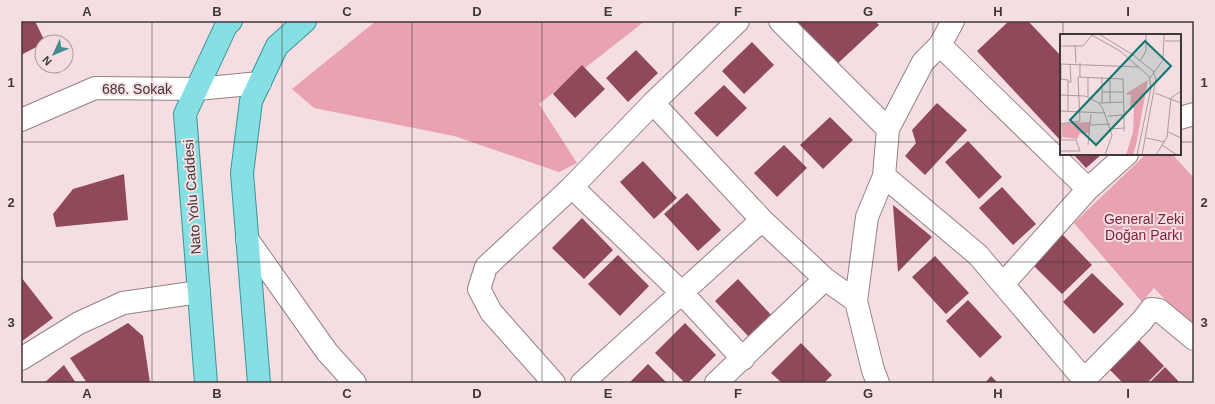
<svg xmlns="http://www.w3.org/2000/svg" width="1215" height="404" viewBox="0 0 1215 404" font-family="Arial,sans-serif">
	<rect width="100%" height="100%" fill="#f4dee1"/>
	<path fill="#e9a2b0" d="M376,21H645L539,104L577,163L559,172L454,136L314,108L292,89Z
		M1146,154H1172L1194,178V330L1154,288L1142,302L1074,223Z"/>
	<path fill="#904959" d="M21,21H35L45,42H42V44L21,55Z
		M798,21H875L879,25L835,66L796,24Z
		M1009,21H1028L1061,56V141L977,51Z
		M752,42L774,65L744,94L722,71Z
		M636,50L658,73L628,102L606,78Z
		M582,65L605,89L575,118L553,94Z
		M724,85L747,108L717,137L694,113Z
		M937,103L967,130L925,175L905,156L916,143L912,130Z
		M830,117L853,140L823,169L800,145Z
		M968,141L1002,177L979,199L945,162Z
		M784,145L807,168L777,197L754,173Z
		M1073,154H1102L1086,168Z
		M643,161L677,198L654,219L620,182Z
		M124,174L128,220L56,227L53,214L73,189Z
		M1002,187L1036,224L1013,245L979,208Z
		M687,193L721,230L698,251L664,214Z
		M893,205L932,237L898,272Z
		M582,218L613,250L584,279L552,248Z
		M1061,233L1092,265L1062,294L1031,263Z
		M618,255L649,286L620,316L588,284Z
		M935,256L969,293L946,314L912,277Z
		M1092,273L1124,304L1094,334L1063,302Z
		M21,277L53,318L21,342Z
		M738,279L772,316L749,337L715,301Z
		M968,300L1002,337L980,358L946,321Z
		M128,323L143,336L150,383H87L70,358Z
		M685,323L716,355L688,383H685L655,353Z
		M1133,334L1164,366L1147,383H1123L1103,363Z
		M801,343L832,375L824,383H782L771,373Z
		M648,364L667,383H629Z
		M64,365L76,383H44Z
		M1165,367L1180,383H1149Z
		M991,376L998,383H985Z"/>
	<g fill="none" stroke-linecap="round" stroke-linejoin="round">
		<g stroke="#958184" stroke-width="24">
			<path id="minor" d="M780,21L888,129
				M940,45L1088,189
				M653,103L762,220L825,279L856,301
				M1180,118L1194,114
				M21,120L95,88L197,89L260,83
				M884,176L978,255L1087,383
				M572,187L682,293L743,359
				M247,239L327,352L355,383
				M1003,284L1088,189L1127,154
				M21,359L79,323L123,303L199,292
				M554,383L491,312L479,289L486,267L572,187L653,103L738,21
				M582,383L762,220
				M716,383L825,279
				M878,383L873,370L856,301L867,217L884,176L888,129L923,62L940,45L953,21
				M1081,383L1142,321L1151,309L1159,310L1194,339"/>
		</g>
		<g stroke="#38969b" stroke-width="24">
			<path id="major" d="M206,383L185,114L226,26L231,21
				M259,383L242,173L251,101L277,46L305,21"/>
		</g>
		<use href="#minor" stroke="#fff" stroke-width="22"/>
		<use href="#major" stroke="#85dfe3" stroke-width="22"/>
	</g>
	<path fill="none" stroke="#403738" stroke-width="1" stroke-opacity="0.55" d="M152,21V383M282,21V383M412,21V383M542,21V383M673,21V383M803,21V383M933,21V383M1063,21V35M21,142H1061M1180,142H1194M1063,154V383M21,262H1194"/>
	<g text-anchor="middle" stroke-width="4" stroke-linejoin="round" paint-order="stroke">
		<g font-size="14" fill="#403738" stroke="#f4dee1">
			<text x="137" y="94">686. Sokak</text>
			<text transform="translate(192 197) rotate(-94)" y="5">Nato Yolu Caddesi</text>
		</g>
		<g font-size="14" fill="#7b1e3a" stroke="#f4dee1">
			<text x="1144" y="224">General Zeki<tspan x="1144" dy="16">Doğan Parkı</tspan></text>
		</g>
	</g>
	<g transform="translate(1060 34)">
		<rect width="121" height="121" fill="#f4dee1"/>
		<path d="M88,46L76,111L73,121H66L73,98L74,74L70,73L71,61L65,60ZM30,88V99H24L25,101L20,99L17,105L2,103L1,89Z" fill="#e9a2b0"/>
		<path fill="none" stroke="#ac9b9d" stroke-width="1" d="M30,0L60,17L89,42L91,54L77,121M39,0L73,21L93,37L96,45L82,121M83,0H106M105,7H121M15,11L16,29M0,12H23L32,1M80,27L86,17V1M0,30L79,33M20,43V29M28,44V64M90,44L103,26L104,1M0,45L8,46V77M1,45V30M8,48H11L10,30M42,58H64M95,59L121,69M0,61L25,62L39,69L43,75L52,101L45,121M42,68V43M50,68V44M39,69L64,68M0,77L45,79M0,82L1,105M0,90L20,87L18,43L63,45L64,81L48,82M31,91L50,90M51,95L64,94M64,97V81M108,98L121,104M86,104L105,108M0,106H16L20,117H0M28,111L31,80M102,111L117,121M96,121L107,103L111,64L121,57"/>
		<path fill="#0f766e" fill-opacity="0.15" stroke="#0f766e" stroke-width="2" d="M85,7L111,32L36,111L10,86Z"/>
		<rect width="121" height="121" fill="none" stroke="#403738" stroke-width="2"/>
	</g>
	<rect width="1215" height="404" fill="none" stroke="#f4dee1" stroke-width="44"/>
	<g transform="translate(54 54) rotate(226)"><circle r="19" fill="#f4dee1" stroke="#ac9b9d"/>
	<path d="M0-3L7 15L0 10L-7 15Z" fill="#458c90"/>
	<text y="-6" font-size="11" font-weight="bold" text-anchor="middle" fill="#403738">N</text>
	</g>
	<rect x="22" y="22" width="1171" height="360" fill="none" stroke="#403738" stroke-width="1.5"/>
	<g font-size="13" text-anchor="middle" font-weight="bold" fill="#403738">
		<text x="87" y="16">A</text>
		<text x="217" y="16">B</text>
		<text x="347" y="16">C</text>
		<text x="477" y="16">D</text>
		<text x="608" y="16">E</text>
		<text x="738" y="16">F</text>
		<text x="868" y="16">G</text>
		<text x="998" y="16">H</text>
		<text x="1128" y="16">I</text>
		<text x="11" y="87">1</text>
		<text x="1204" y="87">1</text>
		<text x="11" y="207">2</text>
		<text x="1204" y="207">2</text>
		<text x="11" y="327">3</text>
		<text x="1204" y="327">3</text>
		<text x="87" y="398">A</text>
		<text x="217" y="398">B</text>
		<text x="347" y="398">C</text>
		<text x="477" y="398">D</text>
		<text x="608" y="398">E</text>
		<text x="738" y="398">F</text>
		<text x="868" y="398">G</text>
		<text x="998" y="398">H</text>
		<text x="1128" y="398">I</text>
	</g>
</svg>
